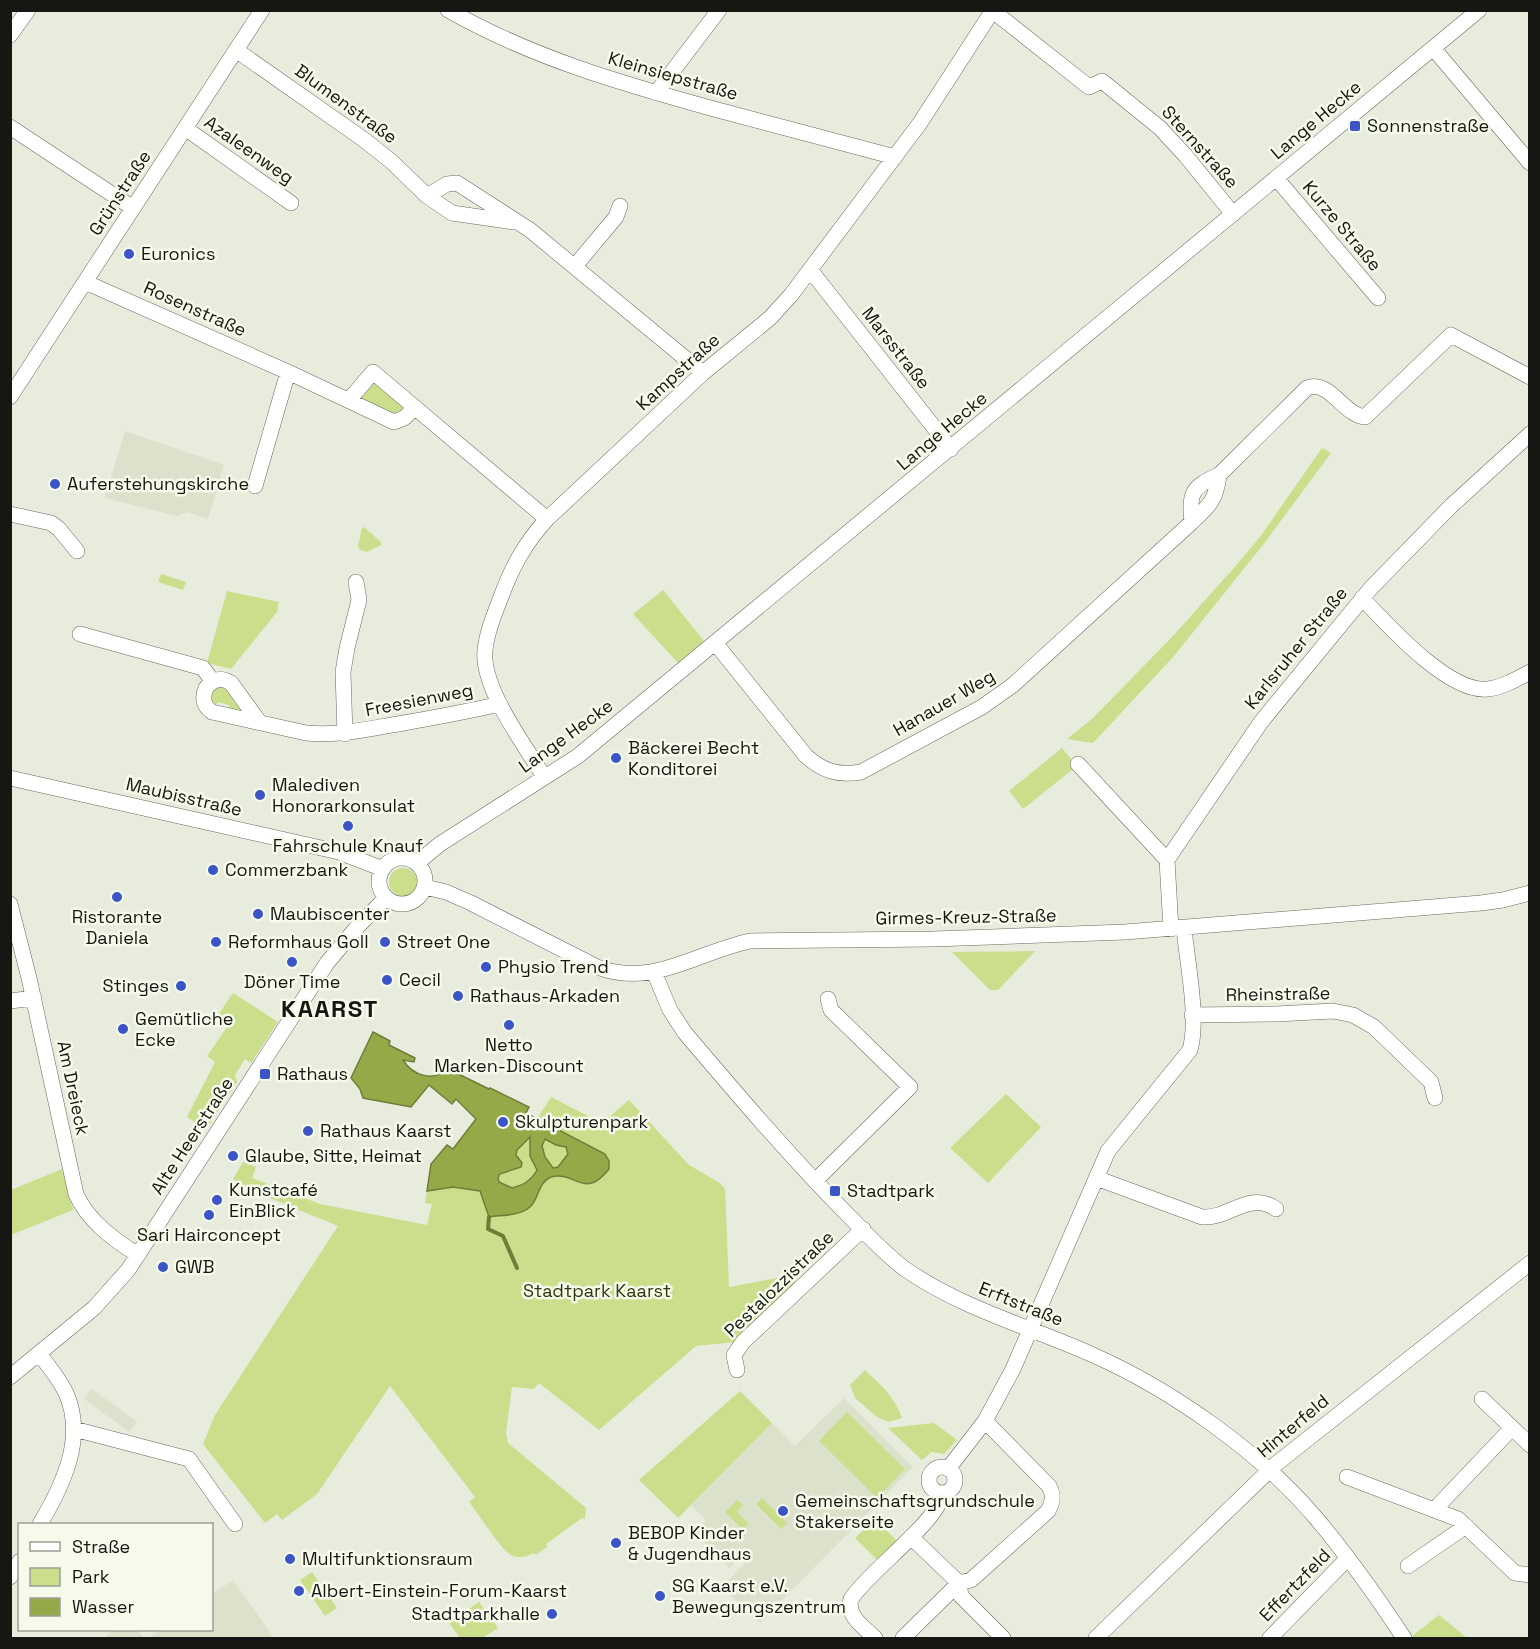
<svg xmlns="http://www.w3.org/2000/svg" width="1540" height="1649" viewBox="0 0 1540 1649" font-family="'Space Grotesk',sans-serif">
	<rect width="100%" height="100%" fill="#e8ecdd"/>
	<path fill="#dbe1cb" d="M125,431L224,465L208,519L187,512L177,516L105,498Z
		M92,1389L137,1422L129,1432L84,1399Z
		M844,1398L913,1467L760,1623L722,1587L747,1561L742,1556L729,1568L700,1538L693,1532L706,1520L691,1505L772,1423L795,1446Z
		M233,1580L274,1638H148L161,1630H212V1594Z
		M111,1630H137L144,1638H106Z"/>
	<path fill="#cbde8b" d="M375,382L403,407L399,413L395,415L358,399V394Z
		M1322,448L1331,453L1266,541L1174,656L1093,743L1067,739L1093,718L1172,637L1233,569L1260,537Z
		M364,527L381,542V545L367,552L360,550L358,546L362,528Z
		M161,574L186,582L183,590L158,582Z
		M663,590L704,641L678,663L633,614Z
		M227,591L279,602L277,612L231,669L207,663Z
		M226,686L247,712L228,711L229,705L218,702L214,707L212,705L210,693L216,687Z
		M1062,748L1077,766L1023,809L1009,791Z
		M389 882a14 14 0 1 1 28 0a14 14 0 1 1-28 0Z
		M1035,951L998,990H990L952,952Z
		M233,993L278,1022L251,1063L245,1059L235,1075L237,1082L206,1130L187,1117L215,1062L207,1056L230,1023L218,1015Z
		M1006,1094L1041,1127L988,1183L950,1148Z
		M551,1097L602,1123L629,1100L689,1165L720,1183L725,1189L729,1287L788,1276L796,1283L735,1342L696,1346L599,1430L539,1383L534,1389L512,1387L506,1433L508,1443L586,1508L585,1519L582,1518L546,1544L547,1547L536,1555L534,1553C526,1557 520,1559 511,1555C501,1550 478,1513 469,1502L475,1497L390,1386L317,1494L282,1520L277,1514L265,1523L203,1444L215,1415L338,1226L253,1191L233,1179L243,1162L256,1167L252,1178L320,1204L427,1225L432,1204L425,1203L427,1191L453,1187L480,1191L489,1217L530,1207L544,1181L552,1177H564L584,1184L593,1183L605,1154L537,1119Z
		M530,1137V1156L537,1170C531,1181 523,1185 512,1188L499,1182L497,1178L505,1172H510L518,1158L517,1150Z
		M545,1139L556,1145L566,1146L568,1154L558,1168H553L545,1157L542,1146Z
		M62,1169L73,1210L11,1235V1190Z
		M865,1370C882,1386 894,1396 902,1418L888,1422L877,1417L855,1398L850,1385Z
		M740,1391L772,1423L678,1518L639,1480Z
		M847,1412L905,1469L877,1498L819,1441Z
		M934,1423L957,1440L944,1454L931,1452L922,1460L888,1428Z
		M762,1498L787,1523L781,1529L756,1504Z
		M737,1500L743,1505L737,1512L749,1524L743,1530L725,1512Z
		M875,1519L897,1541L878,1561L855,1538Z
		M312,1572L337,1608L325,1616L300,1580Z
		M479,1602L498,1628L482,1638H460L449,1623Z
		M1439,1615L1467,1638H1412L1411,1637Z"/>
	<path fill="#96a949" stroke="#707d38" stroke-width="1.5" fill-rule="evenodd" d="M373,1032L390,1041L389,1045L415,1058L414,1062L403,1060C413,1076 433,1082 448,1069L489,1089L490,1088L529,1107L526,1113L605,1154L609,1161V1169C584,1201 575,1170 551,1177C538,1182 539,1199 530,1207C520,1216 501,1215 489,1217L480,1191L453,1187L427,1191L431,1164L447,1145L453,1149L476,1119L456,1099L452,1104L429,1085L411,1107L363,1098L360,1089L351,1078ZM530,1137V1156L537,1170C531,1181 523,1185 512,1188L499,1182L498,1178L500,1174L521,1167L522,1163L516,1155L517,1150ZM545,1139L556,1145L566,1147L568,1154L558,1167L553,1168L545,1157L542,1146Z"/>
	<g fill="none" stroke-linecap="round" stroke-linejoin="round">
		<path stroke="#707d38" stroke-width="4" d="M489,1217L488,1229L503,1236L517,1268"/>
		<g stroke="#676b5e" stroke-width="16">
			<path id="minor" d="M448,10C533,58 620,83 714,109C774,125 835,141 895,157
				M993,11L1089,87L1102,81L1160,128L1185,155L1233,214
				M10,35L28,10
				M1433,48L1530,163
				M236,50L363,139L392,162L427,196L447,184L457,183L530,230L703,373
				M656,93L719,10
				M10,127L133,208
				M185,128L291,203
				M1276,178L1378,298
				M427,196L452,213L514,222
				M575,266L616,217L620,206
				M811,271L951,449
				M85,282L288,372L394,422L404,418L415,408
				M10,397L262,10
				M349,400L373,372L547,519
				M255,486L288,372
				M10,514L51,523L59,529L77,551
				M1192,522C1210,505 1216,500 1219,475
				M1362,598C1387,624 1448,693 1487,689C1501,688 1517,679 1530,672
				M80,634L203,668L213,682
				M716,644L806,756C823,771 838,776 861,772L982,707L1013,685L1192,522C1188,493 1193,486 1219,475L1307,388C1330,379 1343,415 1365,417L1451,335L1530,377
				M260,723L231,683C221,677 213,679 206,688C202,697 203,706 212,712L306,733C337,736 367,729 398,724C432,718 466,712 500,704
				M345,734L343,672L347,648L359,600L356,582
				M1078,764L1167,860
				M544,777C525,745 481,688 485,650C487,632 494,615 501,597C512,567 525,543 547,519L703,373L770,318L791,295L920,123L993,10
				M10,778L339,852L383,869
				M379 881a23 23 0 1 1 46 0a23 23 0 1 1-46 0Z
				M417,863L440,844L578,756L1479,10
				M425,887L446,892L471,903L597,967C653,988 697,952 750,941L934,939L1125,932L1481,903L1503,900L1530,893
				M10,904L29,978L76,1194C88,1221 113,1239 138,1255
				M1171,929L1167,860L1261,722L1371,588L1451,506L1530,434
				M654,972L670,1010L685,1033C736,1093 787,1153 842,1209C862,1229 882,1252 905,1269C961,1308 1030,1327 1093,1355C1172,1390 1260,1452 1316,1518C1348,1556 1377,1597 1404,1638
				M10,1001L34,998
				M1192,1015L1276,1014L1333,1011L1353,1015L1374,1027L1431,1082L1435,1098
				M1096,1178L1202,1217C1230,1219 1249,1190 1276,1209
				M815,1181L910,1087L831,1010L828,999
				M39,1354C49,1366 59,1379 66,1393C86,1438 63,1485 40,1524
				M737,1370L734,1355L743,1342L863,1229
				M10,1377L94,1308L128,1270L327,963L358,926L386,898
				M1482,1399L1530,1445
				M74,1429L189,1459L235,1524
				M929 1480a13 13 0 1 1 26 0a13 13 0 1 1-26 0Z
				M948,1469L985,1421L1013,1369L1108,1151L1190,1050C1199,1018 1187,962 1184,928
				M1347,1477L1458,1519L1515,1573L1530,1575
				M1434,1510L1512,1428
				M911,1537L959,1583
				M1408,1566L1466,1526
				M10,1577L20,1561
				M959,1583L961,1596L1003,1638
				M875,1638C864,1627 846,1616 851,1599C868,1572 939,1521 942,1494
				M903,1638L959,1583L971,1580L1048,1511C1053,1502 1054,1495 1049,1486L985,1421
				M1096,1638L1276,1464L1530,1263
				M1270,1638L1348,1558"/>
		</g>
		<use href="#minor" stroke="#fff" stroke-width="15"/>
	</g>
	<g fill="#3b54c6" stroke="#f5faea" stroke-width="2">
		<rect x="1349" y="120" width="12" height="12" rx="3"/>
		<circle cx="129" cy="254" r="6"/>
		<circle cx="55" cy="484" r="6"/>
		<circle cx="616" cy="758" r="6"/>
		<circle cx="260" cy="795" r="6"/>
		<circle cx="348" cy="826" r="6"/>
		<circle cx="213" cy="870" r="6"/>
		<circle cx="117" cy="897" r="6"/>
		<circle cx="258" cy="914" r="6"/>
		<circle cx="216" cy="942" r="6"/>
		<circle cx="385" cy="942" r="6"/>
		<circle cx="292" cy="962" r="6"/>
		<circle cx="486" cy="967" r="6"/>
		<circle cx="387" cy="980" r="6"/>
		<circle cx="181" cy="986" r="6"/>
		<circle cx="458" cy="996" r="6"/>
		<circle cx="509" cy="1025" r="6"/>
		<circle cx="123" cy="1029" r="6"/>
		<rect x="259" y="1068" width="12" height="12" rx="3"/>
		<circle cx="503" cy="1122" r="6"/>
		<circle cx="308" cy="1131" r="6"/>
		<circle cx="233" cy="1156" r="6"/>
		<rect x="829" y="1185" width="12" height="12" rx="3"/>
		<circle cx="217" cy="1200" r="6"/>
		<circle cx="209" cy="1215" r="6"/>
		<circle cx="163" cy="1267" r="6"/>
		<circle cx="783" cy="1511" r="6"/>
		<circle cx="616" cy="1543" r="6"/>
		<circle cx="290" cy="1559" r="6"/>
		<circle cx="299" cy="1591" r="6"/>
		<circle cx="660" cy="1596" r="6"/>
		<circle cx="552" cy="1614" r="6"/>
	</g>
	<g text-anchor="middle" stroke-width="5" stroke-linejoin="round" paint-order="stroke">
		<g font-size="18" fill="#161712" stroke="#f5faea">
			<text transform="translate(673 76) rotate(16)" y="6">Kleinsiepstraße</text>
			<text transform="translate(346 104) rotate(36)" y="6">Blumenstraße</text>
			<text transform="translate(1316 120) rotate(-40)" y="6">Lange Hecke</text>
			<text transform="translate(1200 147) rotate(48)" y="6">Sternstraße</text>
			<text transform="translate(249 150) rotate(35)" y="6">Azaleenweg</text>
			<text transform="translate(120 193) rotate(-57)" y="6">Grünstraße</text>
			<text transform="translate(1342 226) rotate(50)" y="6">Kurze Straße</text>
			<text transform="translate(195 309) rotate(24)" y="6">Rosenstraße</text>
			<text transform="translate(896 348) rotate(52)" y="6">Marsstraße</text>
			<text transform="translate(678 372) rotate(-42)" y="6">Kampstraße</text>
			<text transform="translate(942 431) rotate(-40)" y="6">Lange Hecke</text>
			<text transform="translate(1296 648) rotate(-51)" y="6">Karlsruher Straße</text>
			<text transform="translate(419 700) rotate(-11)" y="6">Freesienweg</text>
			<text transform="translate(944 703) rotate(-30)" y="6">Hanauer Weg</text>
			<text transform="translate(566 736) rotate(-36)" y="6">Lange Hecke</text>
			<text transform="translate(184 797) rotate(13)" y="6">Maubisstraße</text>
			<text transform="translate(966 917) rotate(-1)" y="6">Girmes-Kreuz-Straße</text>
			<text transform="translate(1278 994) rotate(-1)" y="6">Rheinstraße</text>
			<text transform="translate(73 1088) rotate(78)" y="6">Am Dreieck</text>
			<text transform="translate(192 1136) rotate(-57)" y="6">Alte Heerstraße</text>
			<text transform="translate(779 1284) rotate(-44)" y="6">Pestalozzistraße</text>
			<text transform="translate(1021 1304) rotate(22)" y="6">Erftstraße</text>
			<text transform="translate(1293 1426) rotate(-40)" y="6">Hinterfeld</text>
			<text transform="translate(1295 1585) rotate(-46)" y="6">Effertzfeld</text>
		</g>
		<g font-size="18" fill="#161712" stroke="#f5faea" text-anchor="start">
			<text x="1367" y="132">Sonnenstraße</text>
			<text x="141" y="260">Euronics</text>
			<text x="67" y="490">Auferstehungskirche</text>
			<text x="628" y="754">Bäckerei Becht<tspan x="628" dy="21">Konditorei</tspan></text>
			<text x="272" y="791">Malediven<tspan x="272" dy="21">Honorarkonsulat</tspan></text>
			<text x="348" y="852" text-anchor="middle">Fahrschule Knauf</text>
			<text x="225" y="876">Commerzbank</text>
			<text x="270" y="920">Maubiscenter</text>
			<text x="117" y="923" text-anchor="middle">Ristorante<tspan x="117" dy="21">Daniela</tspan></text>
			<text x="228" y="948">Reformhaus Goll</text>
			<text x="397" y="948">Street One</text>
			<text x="498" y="973">Physio Trend</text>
			<text x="399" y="986">Cecil</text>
			<text x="292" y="988" text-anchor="middle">Döner Time</text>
			<text x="169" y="992" text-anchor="end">Stinges</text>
			<text x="470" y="1002">Rathaus-Arkaden</text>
			<text x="135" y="1025">Gemütliche<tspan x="135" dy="21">Ecke</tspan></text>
			<text x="509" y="1051" text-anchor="middle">Netto<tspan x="509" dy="21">Marken-Discount</tspan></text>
			<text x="277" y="1080">Rathaus</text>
			<text x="515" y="1128">Skulpturenpark</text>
			<text x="320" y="1137">Rathaus Kaarst</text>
			<text x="245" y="1162">Glaube, Sitte, Heimat</text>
			<text x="229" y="1196">Kunstcafé<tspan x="229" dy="21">EinBlick</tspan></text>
			<text x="847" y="1197">Stadtpark</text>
			<text x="209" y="1241" text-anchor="middle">Sari Hairconcept</text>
			<text x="175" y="1273">GWB</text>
			<text x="795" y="1507">Gemeinschaftsgrundschule<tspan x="795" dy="21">Stakerseite</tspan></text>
			<text x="628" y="1539">BEBOP Kinder<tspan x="628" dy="21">&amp; Jugendhaus</tspan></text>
			<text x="302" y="1565">Multifunktionsraum</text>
			<text x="672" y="1592">SG Kaarst e.V.<tspan x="672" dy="21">Bewegungszentrum</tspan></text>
			<text x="311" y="1597">Albert-Einstein-Forum-Kaarst</text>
			<text x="540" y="1620" text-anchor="end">Stadtparkhalle</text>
		</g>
		<g font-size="18" fill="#2f370e" stroke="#f5faea">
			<text x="597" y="1297">Stadtpark Kaarst</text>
		</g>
		<g font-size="24" font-weight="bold" letter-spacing="1.5" fill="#161712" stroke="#f5faea">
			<text x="330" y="1017">KAARST</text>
		</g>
	</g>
	<rect width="1540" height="1649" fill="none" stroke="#161712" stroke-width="24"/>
	<rect x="18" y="1523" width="195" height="108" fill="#f5faea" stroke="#9c9f94" stroke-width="1.5"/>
	<rect x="30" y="1542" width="30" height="9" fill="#ffffff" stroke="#9c9f94" stroke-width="1.5"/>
	<text x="72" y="1553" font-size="18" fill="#161712">Straße</text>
	<rect x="30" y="1568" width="30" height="18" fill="#cbde8b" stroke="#9c9f94" stroke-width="1.5"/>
	<text x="72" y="1583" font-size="18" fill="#161712">Park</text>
	<rect x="30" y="1598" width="30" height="18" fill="#96a949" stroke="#9c9f94" stroke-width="1.5"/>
	<text x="72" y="1613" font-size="18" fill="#161712">Wasser</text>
</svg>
